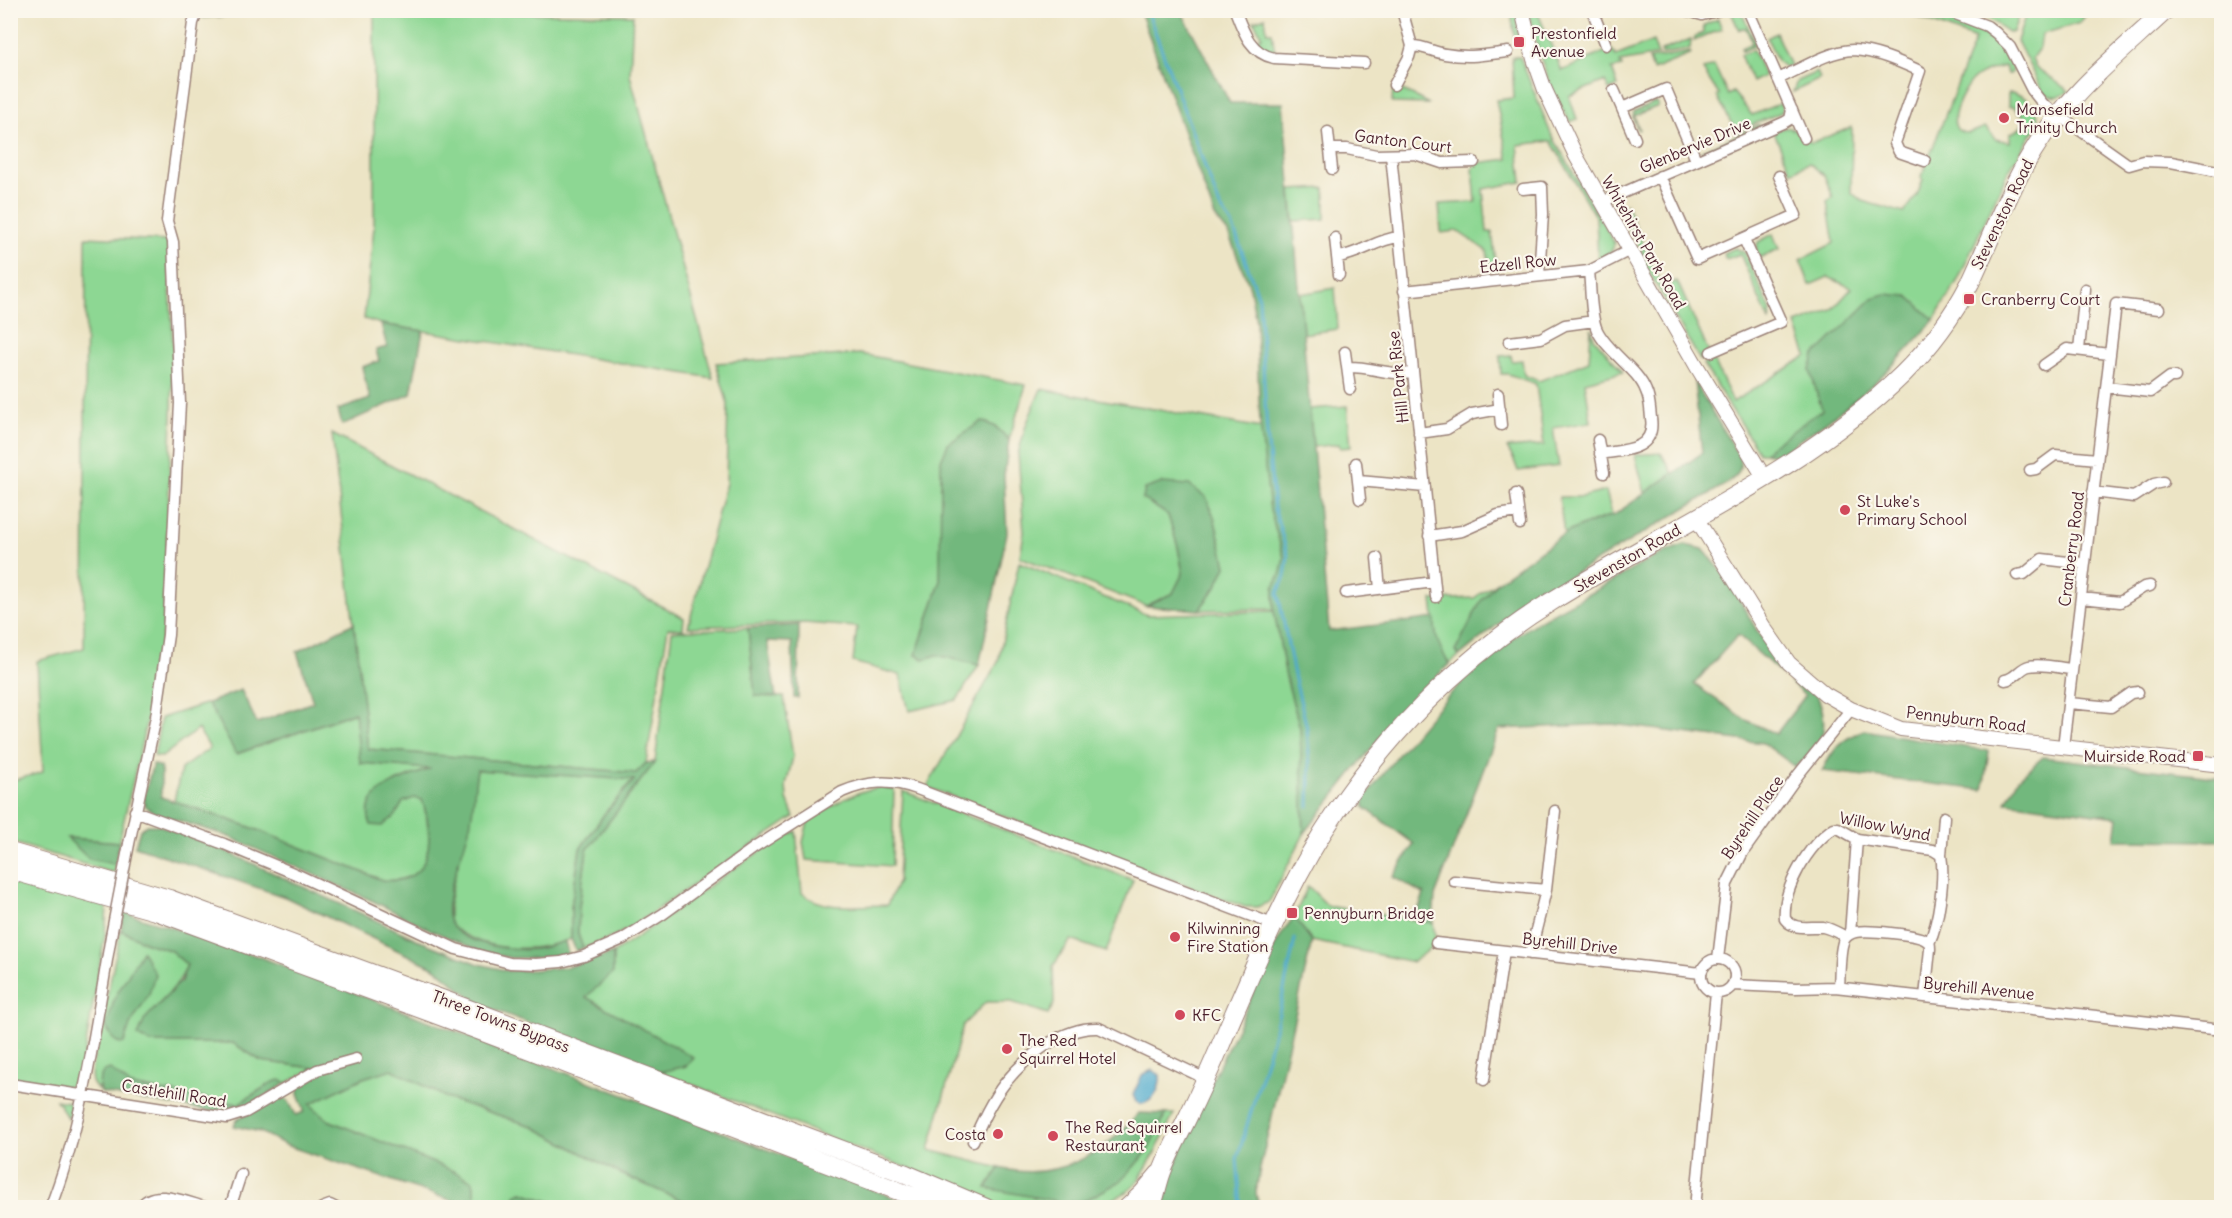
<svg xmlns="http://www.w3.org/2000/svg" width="2232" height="1218" viewBox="0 0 2232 1218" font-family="Delius,sans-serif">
	<rect width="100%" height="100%" fill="#fbf7ec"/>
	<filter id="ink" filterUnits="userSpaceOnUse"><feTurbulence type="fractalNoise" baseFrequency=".0167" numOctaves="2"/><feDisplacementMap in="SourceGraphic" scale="12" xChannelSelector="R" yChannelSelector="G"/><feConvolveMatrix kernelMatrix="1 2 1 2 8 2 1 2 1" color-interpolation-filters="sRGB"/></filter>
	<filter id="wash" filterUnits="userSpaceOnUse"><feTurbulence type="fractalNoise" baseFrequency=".008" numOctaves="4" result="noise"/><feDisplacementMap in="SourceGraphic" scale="24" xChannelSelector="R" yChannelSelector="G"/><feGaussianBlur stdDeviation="1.35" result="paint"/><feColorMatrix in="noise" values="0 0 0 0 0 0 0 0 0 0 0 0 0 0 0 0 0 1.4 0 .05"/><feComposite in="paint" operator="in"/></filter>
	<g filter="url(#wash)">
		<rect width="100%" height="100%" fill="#ece4c5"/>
		<path fill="#8dd793" stroke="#6c7b5f" stroke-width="1.5" d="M205,11V10L296,11L203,18Z
			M374,11L633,15L630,75L713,378L381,324L364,319L374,227Z
			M1511,11H1516L1519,40L1515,42Z
			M1528,11H1537L1562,71L1611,49L1616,56L1653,41L1658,55L1620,62L1622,67L1612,69L1618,86L1609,90L1605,81L1569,96L1577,119L1570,122C1548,88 1537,50 1528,11Z
			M1736,11L1743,15L1756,45L1742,51L1741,48L1752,43L1746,28L1739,30L1731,12Z
			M1902,11H1922L1980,31L1999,45L2010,60L2013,71L2010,74H2007L2005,66C1994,68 1984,71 1975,78C1965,86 1939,132 1967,133C1972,133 1980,129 1985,127L1995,139L2010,142V134L2020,128L2024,121L2022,112L2019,113L2015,108L2008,106V93C2025,93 2039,107 2039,123L2007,173L1958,280L1934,320L1908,296L1810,370L1823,410L1770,447L1765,453H1759L1703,364L1713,359L1733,402L1807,356L1796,324L1832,310L1852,288L1828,277L1810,285L1800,260L1834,243L1827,201L1833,197L1824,175L1809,163L1791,172L1774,132C1779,130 1784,126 1790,128C1796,130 1808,137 1811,143L1852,127L1851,192L1862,201L1904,213L1917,195L1923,180L1921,178L1975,39Z
			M1966,11H2020L2013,32L2009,33L1988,18Z
			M2027,11H2088L2080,23L2042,34L2040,47L2032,58L2036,67L2069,91C2061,98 2051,98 2043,92L2017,41Z
			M1265,17L1267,32H1272L1275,51L1266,48L1256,40L1262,37L1254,21Z
			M1718,19L1722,29L1694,41L1695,37L1703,33L1704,25Z
			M1776,33L1790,66L1784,67L1778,62L1767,38Z
			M1691,39L1690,49L1662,54L1661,51Z
			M1753,50L1764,76L1752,82L1740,55Z
			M1690,52L1691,54L1653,70L1649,59Z
			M1512,57H1520L1551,134L1614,242L1612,251L1598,260L1596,218L1551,141L1518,145L1522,182L1483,189L1487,232H1492L1497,270L1490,271L1487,251L1457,231L1441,233L1439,204L1476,202L1473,169L1477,163L1508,159L1496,100L1514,98Z
			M1714,65L1728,95L1733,92L1752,115L1781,103L1782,112L1736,132L1717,96L1719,95L1703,70Z
			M1817,72L1820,79L1793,92L1797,81Z
			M1398,88L1429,104L1392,103L1393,89Z
			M1656,102L1658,106L1634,116L1639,129L1638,130L1633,118L1634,112Z
			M1759,125L1761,128L1707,151H1701Z
			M1325,188V219L1294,221L1291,190Z
			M1626,204L1652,265L1664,286L1677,281L1710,355L1700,360L1640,257L1642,251C1634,238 1618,220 1626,204Z
			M1773,234L1779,249L1759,258L1756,249L1758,242Z
			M86,237L168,241L173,347L172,418L163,629L151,702L119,842L68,838L89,859L115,864L114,873L11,842V781L43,772L37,661L84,648Z
			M1736,248L1745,253L1771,311L1769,321L1740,254L1726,259L1723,253Z
			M1335,288L1338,329L1303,334L1300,294Z
			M1591,328L1594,338L1623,372L1585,382L1591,422L1553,428L1559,466L1518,471L1514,460L1507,448L1544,445L1536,384L1508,374H1501L1500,356L1511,355L1512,361L1522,360L1524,375L1539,381L1589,361Z
			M860,354L1026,385L1009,440L996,427L982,421L948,444L940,583L916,655L924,659L937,655L979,665L957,700L909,711L900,675L853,662L857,627L804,623L688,627L726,483L728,404L716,363Z
			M1041,389L1261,428L1270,510L1284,558L1282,572L1274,587V609L1199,610L1216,587L1226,566L1214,517L1206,497L1143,499L1168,515L1178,547L1183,573L1173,593L1146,606L1020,557L1024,532L1018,454L1026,425Z
			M1347,406L1351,447L1340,448L1339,444L1313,447L1310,409Z
			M332,434L684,618L683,629L668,628L646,763L636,773L368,749Z
			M1661,453L1673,473L1645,493L1635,455Z
			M1606,491L1612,515L1581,526L1564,534L1559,497H1582Z
			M1019,562L1147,615L1274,611L1286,677L1300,728L1304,834L1269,902L1257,907H1245L927,787L998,662Z
			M1497,582L1481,601L1456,650L1459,656L1449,664L1437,644L1432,600L1474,598Z
			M748,628L756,696L784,697L793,757L786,785L787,799L794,817L628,929L604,941L583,948L578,934L579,907L587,850L655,762L672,631Z
			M208,703L237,754L356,712L360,762L431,769C404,777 386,782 370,806L395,816L403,802L414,798L422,800C427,813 432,847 427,860C419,877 398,882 382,880L250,827L174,801L181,769L210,748L198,729L162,757L154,756L161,718Z
			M477,770L634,779L605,813L580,849L571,907V939C531,954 482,952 449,924V903Z
			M881,787L894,789L892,866L806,860L803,842L808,821C831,806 853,791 881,787Z
			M903,791L1133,880L1106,952L1071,940L1053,966L1054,1004L1048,1014L1012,1002H986L963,1025L929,1150L1000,1168L986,1188L1084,1201L1121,1181L1147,1152L1166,1114H1174L1154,1155L1138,1181L1127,1192L1097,1207H1004L980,1196L660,1072L686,1066L585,997L612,973L613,953C675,914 731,865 796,831L802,893C824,912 860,905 887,905L898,881Z
			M10,879L107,906L105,935L82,1067L75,1083L67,1087L11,1079Z
			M1308,886L1328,906L1433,923L1436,943L1413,962L1312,941L1294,917Z
			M121,930L149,944L170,950L187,965C176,995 149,1005 138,1036L151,1043H233L261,1061L314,1068L287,1083L273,1082L238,1104L131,1086L117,1075L98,1087L102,1093C91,1085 90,1080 92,1067Z
			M392,1069L449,1099L532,1126L621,1174L697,1207H566L522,1192L516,1195V1207H477L473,1181L328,1120L309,1104L363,1078Z
			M56,1100L69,1102L71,1105L68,1119Z"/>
		<path fill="#72b87d" stroke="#5e6c54" stroke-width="1.5" d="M1140,11H1181L1230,103H1283L1329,631L1435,618C1434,637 1440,648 1449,664L1396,717L1304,834L1300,728L1286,677L1274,611V587L1281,572L1284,557L1270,510L1260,424L1256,322L1250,288L1228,233L1215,217Z
			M1885,294L1908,296L1934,320C1896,366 1851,407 1801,439C1790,447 1779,458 1765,453L1770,447L1822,410L1810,370L1814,356L1873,298Z
			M381,324L423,331L411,394L342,425L338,410L370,399L362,367L379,361L376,350L387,347Z
			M1694,381L1739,457C1743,471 1737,476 1726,484L1542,593L1507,617L1459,656L1456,650L1481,601L1497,582L1564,534L1581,526L1614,515L1702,453Z
			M982,421L996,427L1009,440L1004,476L1007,533L979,665L937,655L924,659L916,655L940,583L941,460L948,444Z
			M1162,483L1189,485L1206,497L1214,517L1226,566L1216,587L1199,610L1146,606L1173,593L1183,573L1178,547L1168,515L1143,499L1145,489Z
			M1685,545L1703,549L1726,576L1756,629L1784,671L1782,674L1738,635L1694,684L1746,720L1776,734L1805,696L1791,683C1818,675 1829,719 1821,738C1819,743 1814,748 1810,753C1806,758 1803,763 1796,765L1797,768L1763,743L1612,724L1499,729L1435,896L1433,923L1415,919L1424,894L1393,877L1414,844L1364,807V799C1406,743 1450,687 1505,644C1536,620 1573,603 1607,584C1632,570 1658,553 1685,545Z
			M354,623L368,749L636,773L646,763L655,762L587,850L579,907L578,934L583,948L576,951L571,939V907L580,849L605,813L634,780L477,770C474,787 474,804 471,820C468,844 440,900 450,922C460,944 512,951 534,949C544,948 555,944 565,941L568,954L537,958H511L482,952L433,931L373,901L227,836L155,813L145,806L144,796L153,764L161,767V797L250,827L382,880C434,886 435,836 422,800L414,798L403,802L395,816L382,826L371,825C356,789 407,779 429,769L360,763L355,712L236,754L208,703L241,690L257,723L313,702L297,652Z
			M799,625L798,698H794L792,642L767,641L776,697L755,696L748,628Z
			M1864,730L1989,751L1983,790L1822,771C1834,748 1840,740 1864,730Z
			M2043,757L2221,778V841L2115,840L2118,817L2006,802L2019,778Z
			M147,825H158L219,848L425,943L479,964L509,971L534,970L567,967L613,953V973L586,997L693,1057L686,1066L660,1072L481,1005L435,968L285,897L135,846L140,830Z
			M67,838L119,842L115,864L89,859Z
			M124,912L260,957L919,1207H697L621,1174L532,1126L449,1099L392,1069L363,1078L310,1104L328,1120L451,1170L473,1181L477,1207H472L288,1146L260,1132L234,1126L236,1120L278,1099L284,1098L289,1102L296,1115L304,1112C304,1105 301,1103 299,1097C294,1086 307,1076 314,1068L261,1061L233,1043H151L138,1036L145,1019L181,981L187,965L170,950L149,944L121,930Z
			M1294,917L1312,941L1259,1173L1256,1193L1259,1207L1163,1208C1177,1144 1214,1078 1242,1018C1257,985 1271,945 1294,917Z
			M142,951L155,974L149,994L130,1025L124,1043L120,1044L113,1039L106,1027L115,997Z
			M110,1069L131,1086L238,1104L273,1082L280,1080L287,1083L241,1110L226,1114L102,1093C97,1085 99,1078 104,1071Z
			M1139,1113L1166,1114L1147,1152L1121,1181L1084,1201L1066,1203L986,1188L1000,1168C1056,1182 1103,1155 1139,1113Z
			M522,1192L566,1207H516V1195Z"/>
		<path fill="#4faacd" stroke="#4c647c" stroke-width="1.5" d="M1152,1070L1160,1075C1161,1087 1155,1101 1142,1104L1136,1102L1133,1095L1142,1075Z"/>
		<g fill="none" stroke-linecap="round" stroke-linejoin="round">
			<path stroke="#4faacd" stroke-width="3" d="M1147,10L1220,207L1232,224L1259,298L1267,432L1274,508L1288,556L1285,576L1278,593L1294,675L1307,728L1310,768L1309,806
				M1241,1208L1237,1159L1276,1026L1295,939"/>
		</g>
	</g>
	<g filter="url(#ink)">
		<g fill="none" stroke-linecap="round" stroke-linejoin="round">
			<g stroke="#9b8278" stroke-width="13">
				<path id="minor" d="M1235,10C1243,31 1250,53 1274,58L1364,63
					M1402,10L1412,46C1424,46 1433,52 1445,54C1467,58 1487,55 1508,52
					M1592,10L1606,45
					M1685,10L1702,15L1719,10
					M1748,10L1804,138
					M1945,10L1987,26L1996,33L2010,47L2032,90L2043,104L2129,165L2143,161L2171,162L2222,172
					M1778,79C1798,70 1831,50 1853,50C1876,51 1900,62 1920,71L1895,143L1899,152L1925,161
					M1394,85L1409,57L1412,46
					M1614,90L1635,139
					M1622,108L1666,89L1696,160
					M1328,132L1332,169
					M1330,149H1347L1376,155L1415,154L1442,163L1474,162
					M1391,155L1436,597
					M1660,176L1697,259L1796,215L1779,176
					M1523,189L1542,187L1543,214L1539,276
					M1602,202L1785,122L1790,119L1792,110
					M1335,238L1339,275
					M1337,257C1359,255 1377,239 1399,237
					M1589,271C1591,289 1590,314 1597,330C1608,353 1638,369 1646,391C1650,399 1650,409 1651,418C1656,451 1624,450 1600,454
					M1404,291L1589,271L1630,250
					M1509,342L1541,338L1565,325L1594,321
					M2079,350L2085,289
					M1345,352L1350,389
					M1711,352L1781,322L1744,239
					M2044,365L2067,349L2109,354
					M1347,367C1370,366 1390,376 1412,373
					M2106,387L2150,392L2170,377H2175
					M1498,394L1501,425
					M1419,433L1447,429L1472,414L1500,409
					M1598,440L1604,473
					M1356,463L1360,499
					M2030,470L2036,469L2055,455L2097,459
					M1359,481L1425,487
					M2093,492L2134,497L2154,484L2163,482
					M1516,494L1520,524
					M1429,536L1462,531L1498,515L1518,512
					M1377,558L1380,589
					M2017,575L2024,574L2042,559L2085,564
					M1346,593L1434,582
					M2081,598L2120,602L2144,587L2150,586
					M2005,680C2015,679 2020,668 2029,666C2042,663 2059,668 2072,669
					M2069,703L2111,707L2131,693L2138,692
					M2063,747L2116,304L2159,309
					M135,811L224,844L298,875L456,949L510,963L536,964L561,962L584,956L623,939L663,914L754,848L842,792C868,781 890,779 917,789L1275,925
					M129,844L156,717L168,635L180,403L173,242L167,221L193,23L198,10
					M1941,855L1944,817
					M1454,881L1546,890
					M1850,934L1857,839
					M1846,937C1838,933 1832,929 1823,927C1810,926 1794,931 1785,919C1782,889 1808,845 1834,828H1838L1857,839L1933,850L1941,855C1945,878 1939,922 1929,943
					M1436,943L1701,973
					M1530,954L1546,890L1555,811
					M1701 976a17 17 0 1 1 34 0a17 17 0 1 1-34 0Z
					M1718,959L1727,884L1743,852L1798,775L1851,709
					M1733,985L1796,988L1835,987L2222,1030
					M1839,987C1840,976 1839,949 1844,940C1846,936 1852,933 1856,932C1867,930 1919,934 1927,941C1930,943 1930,945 1930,949L1925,997
					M1484,1080L1504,951
					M10,1084L227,1118L246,1112L317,1070L356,1059
					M973,1141C982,1121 991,1101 1005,1083C1027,1056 1063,1026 1099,1028L1206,1079
					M50,1208C83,1125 96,1024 111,936
					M140,1208C152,1186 188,1203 208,1208
					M230,1208L241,1174
					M322,1208L330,1205L336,1208
					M1695,1208L1716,993"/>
			</g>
			<g stroke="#9b8278" stroke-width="16">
				<path id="tertiary" d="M1522,10L1534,59L1545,90L1576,156L1696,365L1764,477
					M1696,518L1765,629L1789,663L1825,694L1851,709L1901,729L2222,765"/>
			</g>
			<g stroke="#9b8278" stroke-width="20">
				<path id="trunk" d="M10,852L169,899L482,1014L906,1174L986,1208
					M10,870L159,912L478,1030L943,1208
					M1127,1208L1143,1193L1159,1174
					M1151,1208C1156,1195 1158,1181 1163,1169C1169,1154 1177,1139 1184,1125C1197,1098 1210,1071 1221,1044C1252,972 1282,898 1323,832C1381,740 1458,660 1549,603C1667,529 1803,472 1903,374C1929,348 1953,316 1970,283C1991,239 2007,193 2033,151C2067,95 2118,55 2166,10"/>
			</g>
			<use href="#minor" stroke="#fff" stroke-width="10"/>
			<use href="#tertiary" stroke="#fff" stroke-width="14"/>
			<use href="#trunk" stroke="#fff" stroke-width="18"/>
			<g stroke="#9b8278" stroke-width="13" stroke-linecap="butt">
				<path id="minor-bridge" d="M111,936L129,844"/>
			</g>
			<use href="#minor-bridge" stroke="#fff" stroke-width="10"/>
		</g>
	</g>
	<g fill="#d1495b" stroke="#fbf7ec" stroke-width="2">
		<rect x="1513" y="36" width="12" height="12" rx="3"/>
		<circle cx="2004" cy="118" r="6"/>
		<rect x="1963" y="293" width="12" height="12" rx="3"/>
		<circle cx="1845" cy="510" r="6"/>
		<rect x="2192" y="750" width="12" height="12" rx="3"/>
		<rect x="1286" y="907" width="12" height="12" rx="3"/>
		<circle cx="1175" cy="937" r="6"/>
		<circle cx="1180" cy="1015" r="6"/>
		<circle cx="1007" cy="1049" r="6"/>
		<circle cx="998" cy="1134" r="6"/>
		<circle cx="1053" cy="1136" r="6"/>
	</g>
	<g text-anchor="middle" stroke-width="4.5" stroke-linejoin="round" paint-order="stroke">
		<g font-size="16" fill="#4a1f2b" stroke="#fbf7ec" text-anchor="start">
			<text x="1531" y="39">Prestonfield<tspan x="1531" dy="18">Avenue</tspan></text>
			<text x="2016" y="115">Mansefield<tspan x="2016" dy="18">Trinity Church</tspan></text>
			<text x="1981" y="305">Cranberry Court</text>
			<text x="1857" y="507">St Luke's<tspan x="1857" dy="18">Primary School</tspan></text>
			<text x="2186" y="762" text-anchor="end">Muirside Road</text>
			<text x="1304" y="919">Pennyburn Bridge</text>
			<text x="1187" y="934">Kilwinning<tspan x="1187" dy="18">Fire Station</tspan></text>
			<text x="1192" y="1021">KFC</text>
			<text x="1019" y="1046">The Red<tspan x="1019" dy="18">Squirrel Hotel</tspan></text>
			<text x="1065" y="1133">The Red Squirrel<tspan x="1065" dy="18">Restaurant</tspan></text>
			<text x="986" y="1140" text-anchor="end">Costa</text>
		</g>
		<g font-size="16" fill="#4a1f2b" stroke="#fbf7ec">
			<text transform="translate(1403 141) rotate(7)" y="6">Ganton Court</text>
			<text transform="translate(1695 145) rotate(-23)" y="6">Glenbervie Drive</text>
			<text transform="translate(2002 214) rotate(-64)" y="6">Stevenston Road</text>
			<text transform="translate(1644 242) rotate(60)" y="6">Whitehirst Park Road</text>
			<text transform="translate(1518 263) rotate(-6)" y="6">Edzell Row</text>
			<text transform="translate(1398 377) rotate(-96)" y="6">Hill Park Rise</text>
			<text transform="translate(2071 549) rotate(-83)" y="6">Cranberry Road</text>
			<text transform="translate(1627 558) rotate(-30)" y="6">Stevenston Road</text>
			<text transform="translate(1966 719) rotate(7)" y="6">Pennyburn Road</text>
			<text transform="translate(1752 817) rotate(-56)" y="6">Byrehill Place</text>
			<text transform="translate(1885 826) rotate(11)" y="6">Willow Wynd</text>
			<text transform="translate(1570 943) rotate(6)" y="6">Byrehill Drive</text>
			<text transform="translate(1979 988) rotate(6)" y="6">Byrehill Avenue</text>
			<text transform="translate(501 1021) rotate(21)" y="6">Three Towns Bypass</text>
			<text transform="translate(174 1093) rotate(9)" y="6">Castlehill Road</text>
		</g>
	</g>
	<rect width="2232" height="1218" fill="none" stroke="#fbf7ec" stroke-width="36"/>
</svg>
